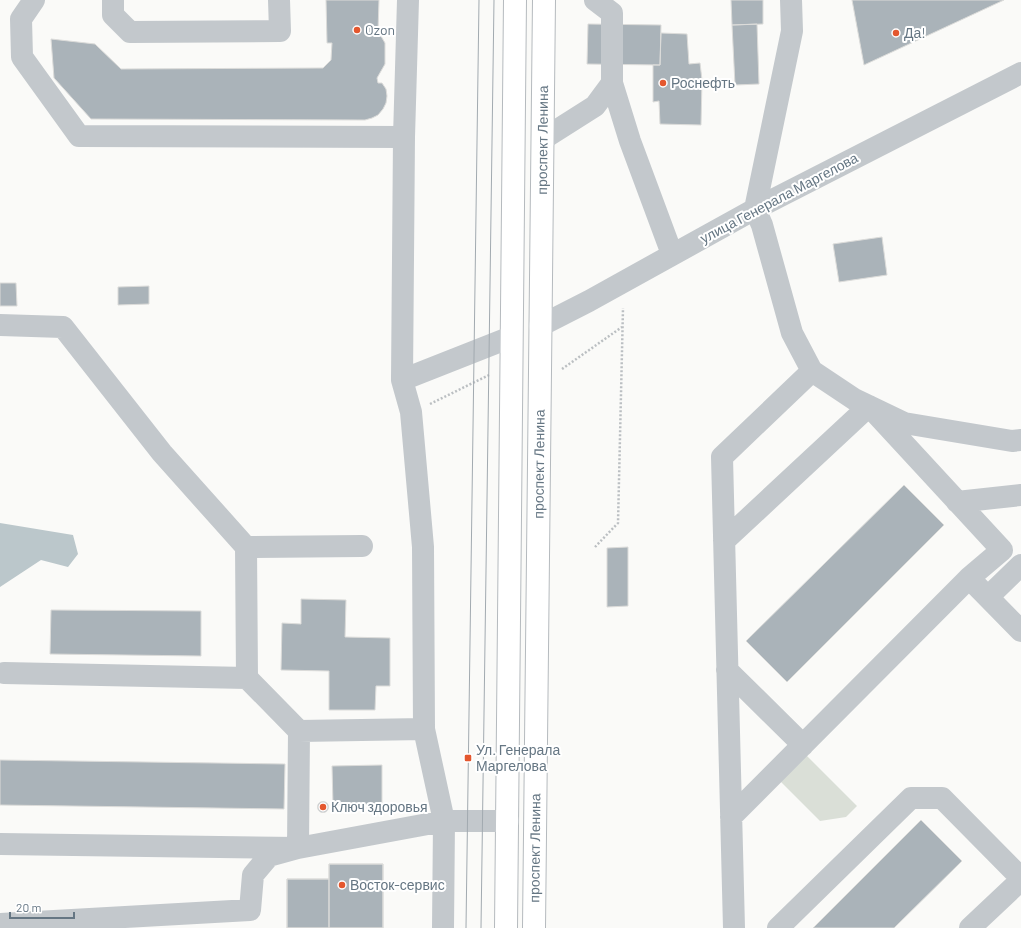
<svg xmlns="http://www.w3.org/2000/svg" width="1021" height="928" viewBox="0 0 1021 928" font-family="Barlow,sans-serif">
	<rect width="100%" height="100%" fill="#fafaf8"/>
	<path fill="#dadfd7" d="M806,755L857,806L846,817L820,821L780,781Z"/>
	<path fill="#bbc7cb" d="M0,523L73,535L78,554L68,567L41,560L0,587Z"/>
	<path fill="#aab3b9" stroke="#dcdcda" d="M326,0H379L378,31L385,43V64L377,78L378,83H382L386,89L387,96L386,103L383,109L378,115L372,118L365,120L91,119L54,78L51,39L95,44L121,69L323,68L331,60L332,43H327Z
		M731,0H763V24L732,25Z
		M852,0H1004L864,65Z
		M588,24L661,25L660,65L587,64Z
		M757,24L759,84L735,85L732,25Z
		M661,33L687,34L689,64L700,63L702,80L701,125L660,124L659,101L653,102V65H660Z
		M882,237L887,275L839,282L833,244Z
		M0,283H16L17,306H0Z
		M149,286V304L118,305V287Z
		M904,485L944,525L787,682L746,641Z
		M628,547V606L607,607V548Z
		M301,599L346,600L345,637L390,638V686H376L375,710H329V671L281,670L282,623L301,624Z
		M51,610L201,611V656L50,654Z
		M0,760L285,764L284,809L0,805Z
		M382,765V804L333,805L332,766Z
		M317.5 807a5.5 5.5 0 1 1 11 0a5.5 5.5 0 1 1-11 0Z
		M921,820L962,861L894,928H813Z
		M329,864H383V928H329Z
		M329,864H383V928H287V879H329Z
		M287,879H329V928H287Z"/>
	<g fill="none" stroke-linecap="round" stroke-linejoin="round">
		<g stroke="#b5babe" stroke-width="24">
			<g id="major">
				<path d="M506,928L515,0"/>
				<path id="s1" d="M534,928L544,0"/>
			</g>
		</g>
		<path stroke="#bbbfc2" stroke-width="2.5" stroke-dasharray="2 2" stroke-linecap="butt" d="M562,369L622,327
			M430,404L489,375
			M595,547L618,523L623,308"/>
		<path stroke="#c3c8cc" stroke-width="22" d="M34,0L21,19L22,57L79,136L404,137
			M113,0V15L130,32L280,31L279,0
			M408,0L404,137L402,380L411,412L423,547L424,729L444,821L443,928
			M791,0L792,31L755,209L762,225L792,333L812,371L854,399L904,423L1012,441L1021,440
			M612,83L630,141L672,254
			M543,139L595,106L612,83V13L595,0
			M0,325L63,327L162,453L246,547
			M540,326L589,301L755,209L1021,73
			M402,380L511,337
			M957,502L1021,495
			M724,541L869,406L1002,550L969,578
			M362,546L246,547L247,678L299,731L424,729
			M988,597L1021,565
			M727,670L803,745
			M4,673L247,678
			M731,817L969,578L1021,631
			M0,844L298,848L299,731
			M0,924L250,910L253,875L269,856L298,848L444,821H508
			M734,928L722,457L812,371
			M778,928L911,798H942L1021,878
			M970,928L1021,880"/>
		<use href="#major" stroke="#fff" stroke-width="22"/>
		<path stroke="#a2aab0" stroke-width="1" d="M466,928L479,0
			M481,928L494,0"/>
	</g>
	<g fill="#e4572e" stroke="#fff" stroke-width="1.5">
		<circle cx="357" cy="30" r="4"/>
		<circle cx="896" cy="33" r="4"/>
		<circle cx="663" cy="83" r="4"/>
		<rect x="464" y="754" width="8" height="8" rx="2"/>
		<circle cx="323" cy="807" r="4"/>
		<circle cx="342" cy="885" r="4"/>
	</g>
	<g text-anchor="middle" stroke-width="4" stroke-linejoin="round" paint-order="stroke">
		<g font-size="14" fill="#657683" stroke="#fff" text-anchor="start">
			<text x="365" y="35">Ozon</text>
			<text x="904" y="38">Да!</text>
			<text x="671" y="88">Роснефть</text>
			<text x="476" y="755">Ул. Генерала<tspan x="476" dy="16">Маргелова</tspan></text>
			<text x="331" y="812">Ключ здоровья</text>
			<text x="350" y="890">Восток-сервис</text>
		</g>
		<g font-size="14" fill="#657683" stroke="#fff">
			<text dy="5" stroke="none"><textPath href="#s1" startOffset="788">проспект Ленина</textPath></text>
			<text transform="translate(779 198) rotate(-28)" y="5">улица Генерала Маргелова</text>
			<text dy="5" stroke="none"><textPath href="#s1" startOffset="464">проспект Ленина</textPath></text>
			<text dy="5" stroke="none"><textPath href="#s1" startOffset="80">проспект Ленина</textPath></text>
		</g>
	</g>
	<path d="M10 912v6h64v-6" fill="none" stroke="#657683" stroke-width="2"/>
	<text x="16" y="912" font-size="12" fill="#657683" stroke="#ffffff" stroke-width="3" paint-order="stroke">20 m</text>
</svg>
